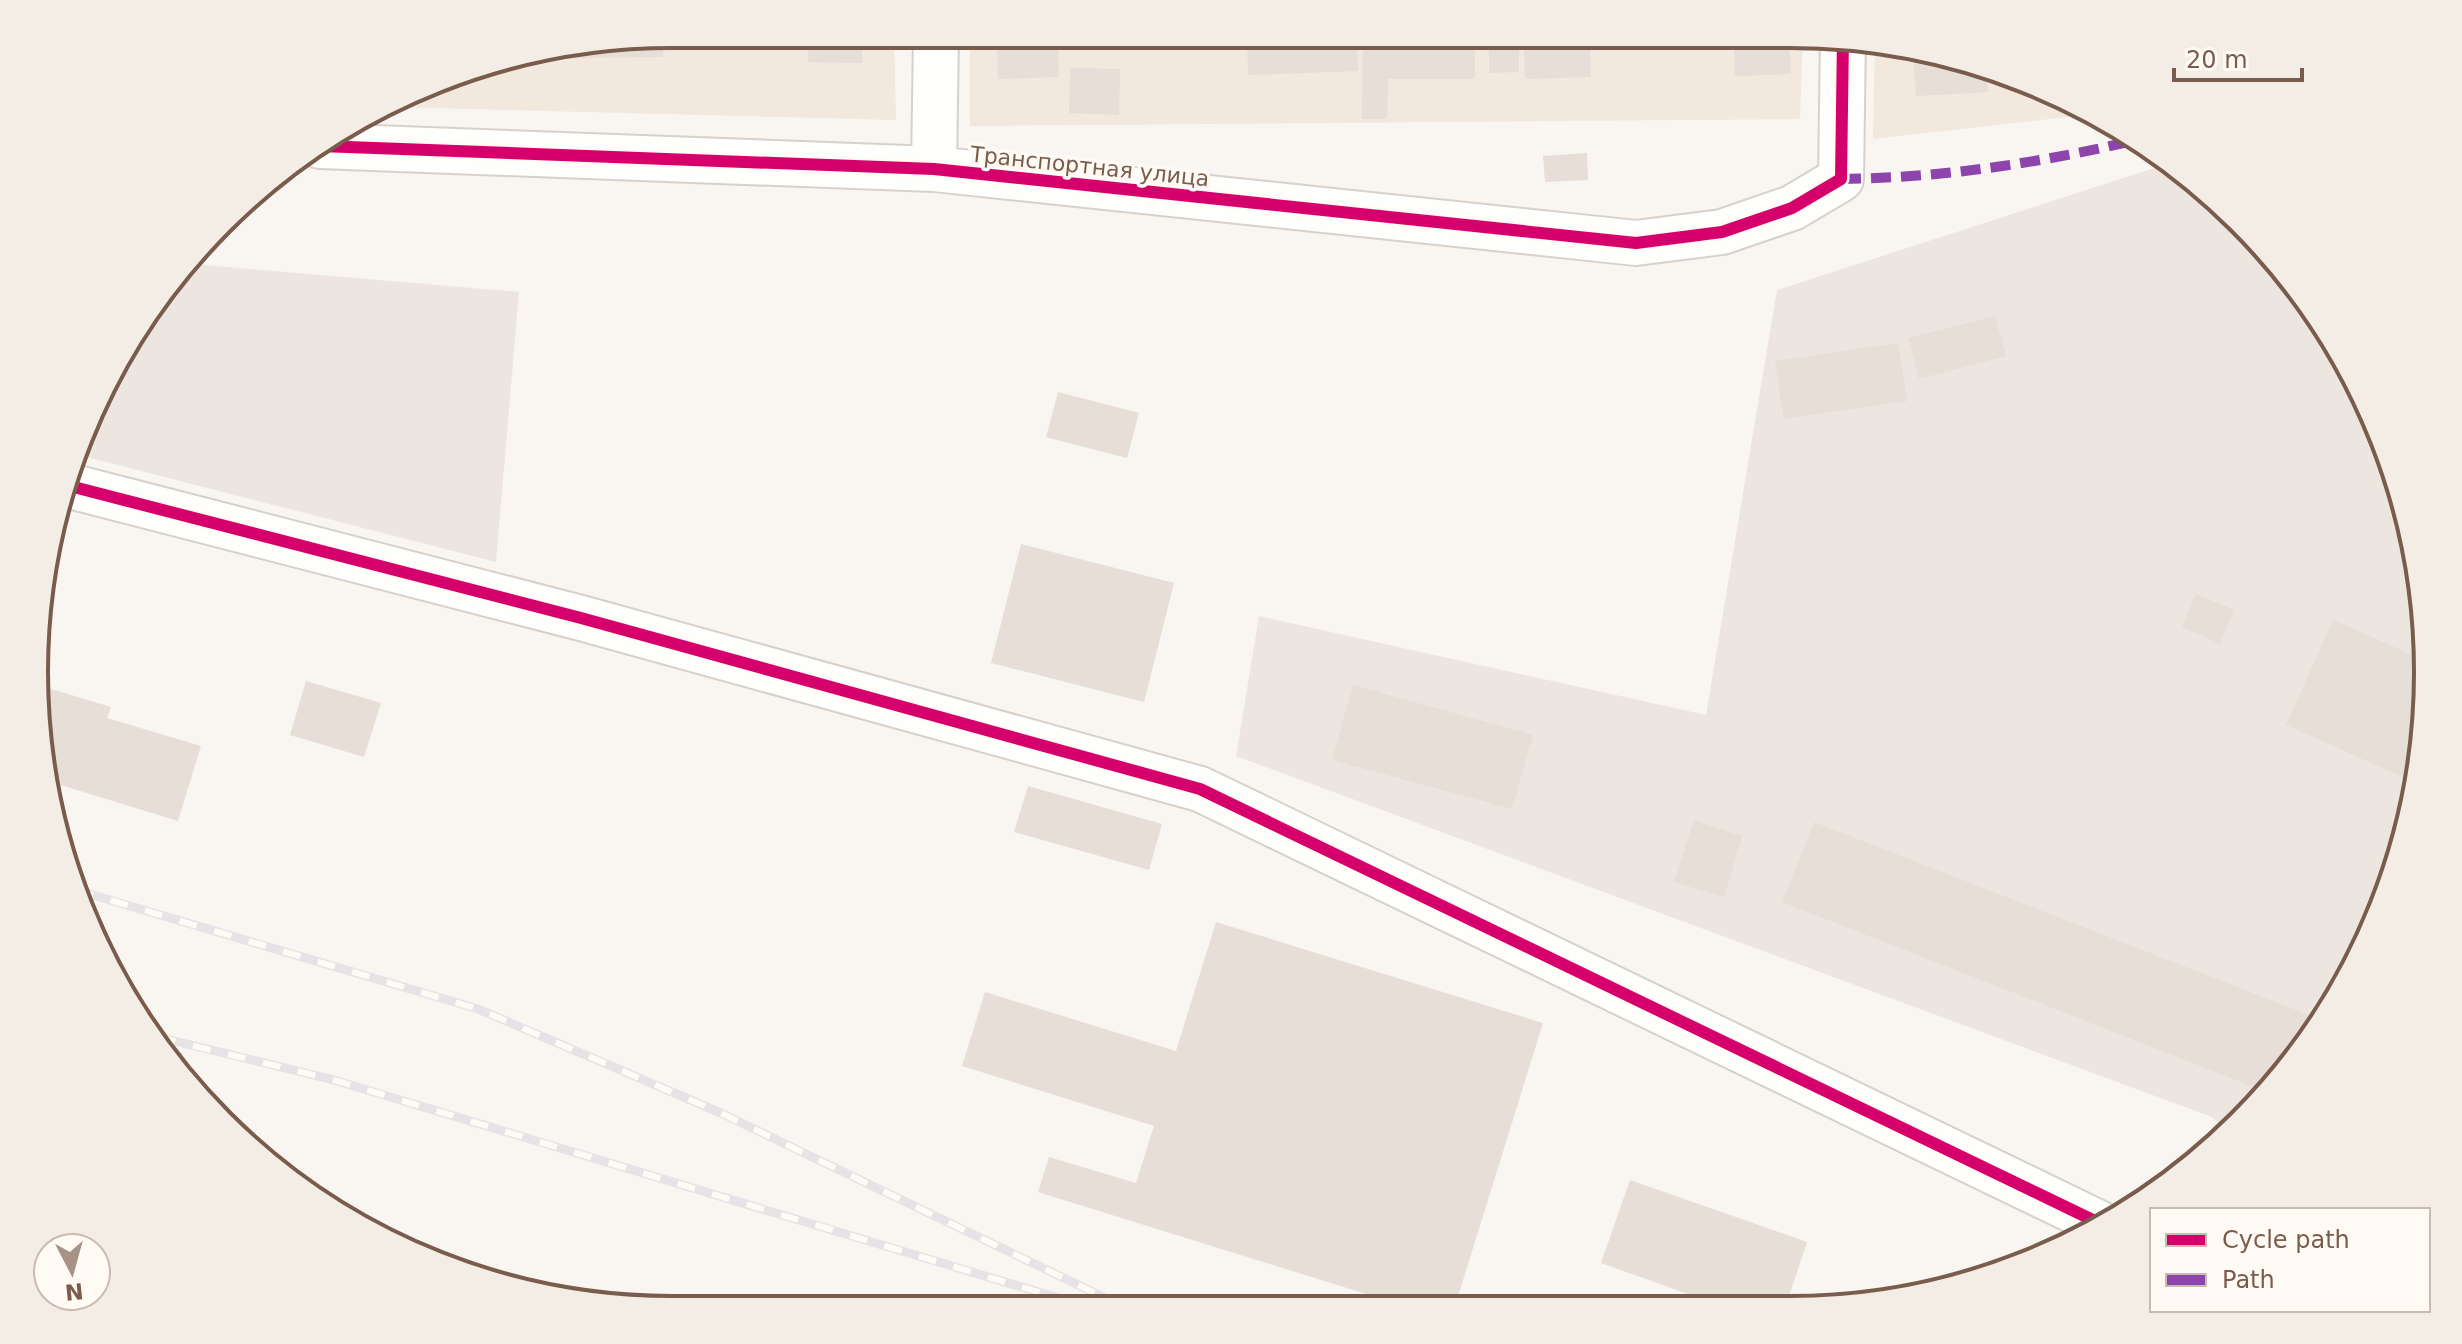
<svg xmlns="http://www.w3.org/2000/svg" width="2462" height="1344" viewBox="0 0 2462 1344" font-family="'DejaVu Sans',sans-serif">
	<rect width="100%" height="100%" fill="#f9f5f0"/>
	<path fill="#f2e8de" d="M672,34H894L896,120L394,107L466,68Z
		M970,34L1803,35L1800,119L970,126Z
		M1875,42L1956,56L2095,114L1873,139Z"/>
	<path fill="#ede5e0" d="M2170,163L2210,192L2296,283L2362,389L2406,506L2427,630L2423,755L2394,877L2343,991L2269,1093L2226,1131L2212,1117L1236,756L1259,616L1706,715L1777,290Z
		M192,264L519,292L496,562L79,455L141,318Z"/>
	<path fill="#e6ded7" d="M808,34H862V63L808,62Z
		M997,34H1067V39L997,40Z
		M1247,35H1357L1358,71L1248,75Z
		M1363,35H1475V79H1388L1387,119H1362Z
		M1489,35H1519V72L1489,73Z
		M1524,35H1590L1591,77L1525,79Z
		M1734,35H1789L1791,74L1735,76Z
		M663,36V57L566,58V52Z
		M1058,47L1059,77L998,79L997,50Z
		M1913,49L1956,56L1987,69L1988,92L1916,96Z
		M1070,68L1120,69L1119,115L1069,113Z
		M1587,153L1588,180L1545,182L1543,156Z
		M1995,316L2006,356L1919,379L1908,338Z
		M1898,343L1907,401L1784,419L1775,361Z
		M1058,392L1139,413L1127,458L1046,437Z
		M1021,544L1174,583L1144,702L991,663Z
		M2196,594L2234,610L2220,644L2182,627Z
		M2333,620L2426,661L2423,755L2416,783L2286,725Z
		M306,681L381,703L364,757L290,735Z
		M38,685L111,707L107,718L201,746L178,821L51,782L35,714Z
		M1353,685L1533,735L1512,809L1332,760Z
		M1028,786L1162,824L1149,870L1014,832Z
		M1694,820L1742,836L1724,897L1674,882Z
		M1814,822L2322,1020L2269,1093L1782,902Z
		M1216,922L1543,1023L1455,1306H1405L1038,1192L1049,1157L1136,1183L1154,1126L962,1066L985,992L1176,1051Z
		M1630,1180L1807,1242L1786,1305H1719L1601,1263Z"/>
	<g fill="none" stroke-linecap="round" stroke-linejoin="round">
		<g stroke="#d7d1cb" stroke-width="48">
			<path id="street" d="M320,146L934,169L1636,243L1722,232L1792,208L1841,179L1843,37
				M934,169L936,34
				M66,485L581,618L1200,789L2101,1224"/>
		</g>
		<use href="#street" stroke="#fefefd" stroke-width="44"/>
		<g stroke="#e6e3e7" stroke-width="9">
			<path id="rail" d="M76,890L478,1009L721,1113L1124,1307
				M158,1037L334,1080L1088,1307"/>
		</g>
		<use href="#rail" stroke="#fffaf3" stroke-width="6" stroke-dasharray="18" stroke-linecap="butt"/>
		<path stroke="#8e44ad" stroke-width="10" stroke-dasharray="20 10" stroke-linecap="butt" d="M1841,179C1941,178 2040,163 2137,140"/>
		<g stroke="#fffaf3" stroke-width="17">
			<path id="cycleway" d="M320,146L934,169L1636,243L1722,232L1792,208L1841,179L1843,37
				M66,485L581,618L1200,789L2101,1224"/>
		</g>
		<use href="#cycleway" stroke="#d6006c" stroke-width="12"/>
	</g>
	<g text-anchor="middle" stroke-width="7" stroke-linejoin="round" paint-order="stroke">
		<g font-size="22" fill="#7a5c4d" stroke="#fffaf3">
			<text transform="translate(1090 166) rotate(6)" y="8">Транспортная улица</text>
		</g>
	</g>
	<path d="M0 0H2462V1344H0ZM672 48H1790A624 624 0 0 1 2414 672V672A624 624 0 0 1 1790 1296H672A624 624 0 0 1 48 672V672A624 624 0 0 1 672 48Z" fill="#f4ede6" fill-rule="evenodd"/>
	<path fill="none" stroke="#7a5c4d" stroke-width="4" d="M672 48H1790A624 624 0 0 1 2414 672V672A624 624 0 0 1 1790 1296H672A624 624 0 0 1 48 672V672A624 624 0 0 1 672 48Z"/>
	<rect x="2150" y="1208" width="280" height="104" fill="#fffaf3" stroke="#cabbb1" stroke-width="2"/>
	<rect x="2166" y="1234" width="40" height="12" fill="#d6006c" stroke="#cabbb1" stroke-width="2"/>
	<text x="2222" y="1248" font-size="24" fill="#7a5c4d">Cycle path</text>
	<rect x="2166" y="1274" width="40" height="12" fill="#8e44ad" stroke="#cabbb1" stroke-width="2"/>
	<text x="2222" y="1288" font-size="24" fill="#7a5c4d">Path</text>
	<g transform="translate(72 1272) rotate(174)"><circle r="38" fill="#fffaf3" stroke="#cabbb1" stroke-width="2"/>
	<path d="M0-6L14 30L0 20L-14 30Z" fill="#a69286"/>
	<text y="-12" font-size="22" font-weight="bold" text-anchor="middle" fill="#7a5c4d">N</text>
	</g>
	<path d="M2174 68v12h128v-12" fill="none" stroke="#7a5c4d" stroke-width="4"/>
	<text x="2186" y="68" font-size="24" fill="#7a5c4d" stroke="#fffaf3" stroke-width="6" paint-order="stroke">20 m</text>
</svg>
